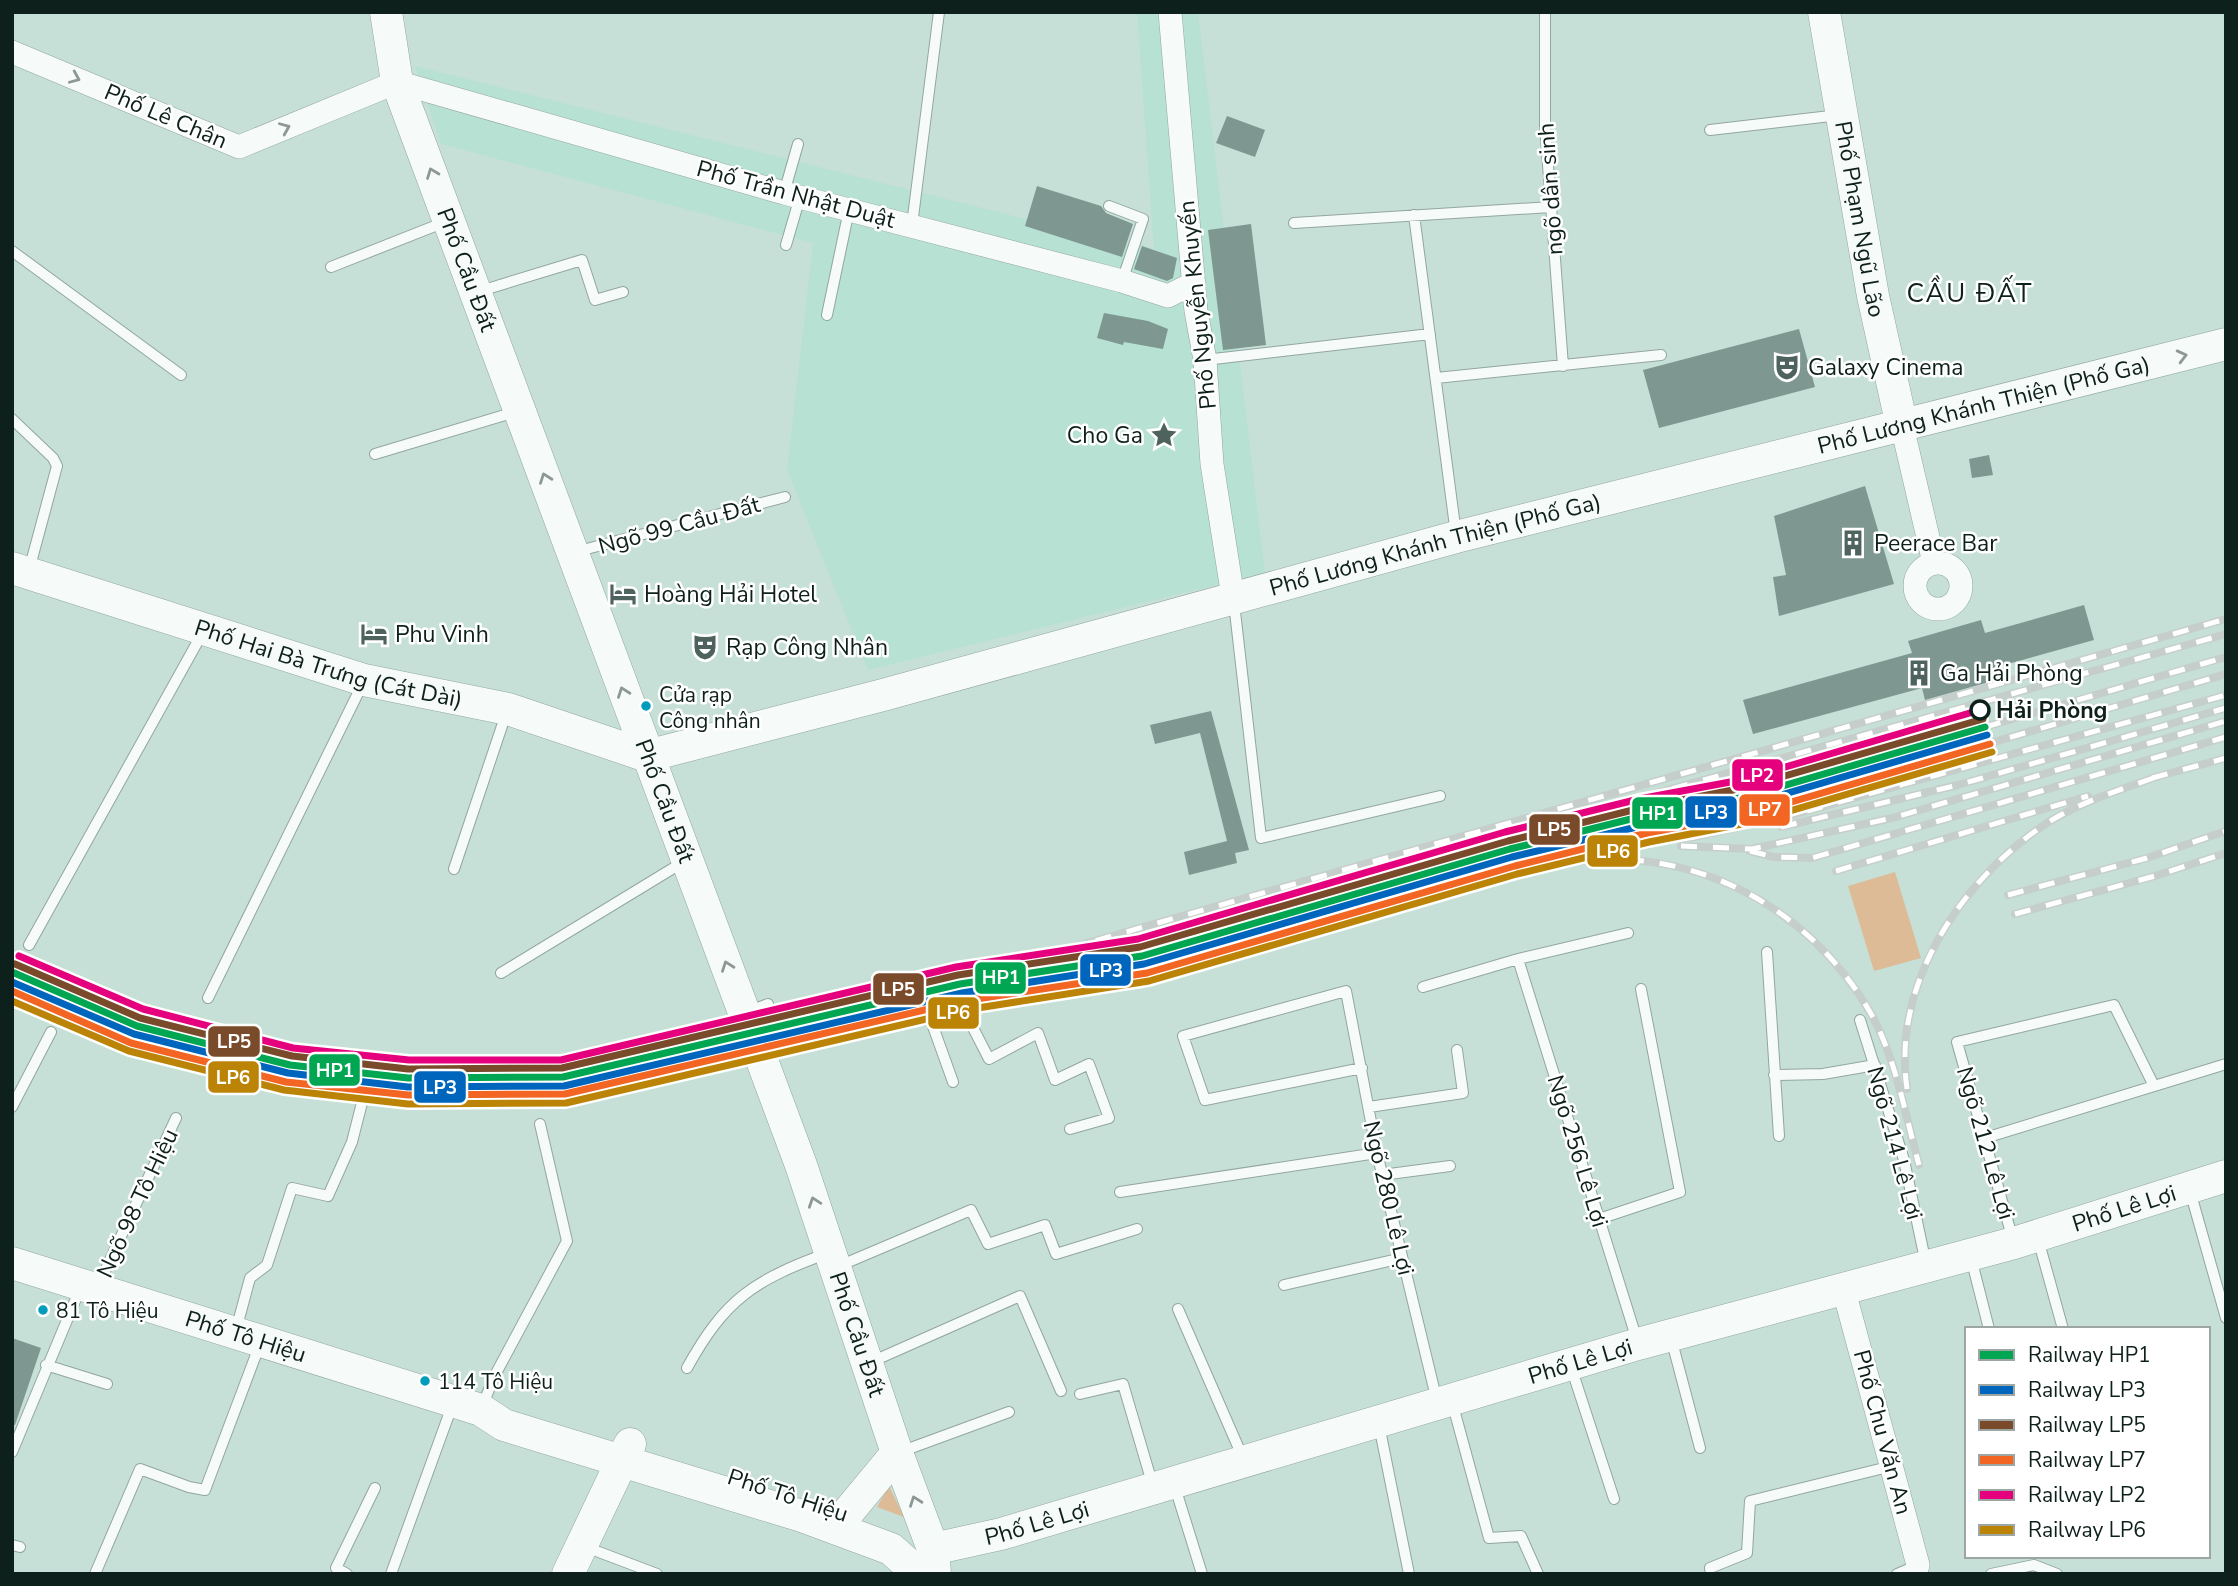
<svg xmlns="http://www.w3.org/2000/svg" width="2238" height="1586" viewBox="0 0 2238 1586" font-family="'Nunito Sans',sans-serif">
	<rect width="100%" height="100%" fill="#c6e0d7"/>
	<path fill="#b6e1d3" d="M1137,12H1198L1265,573L868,670L787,470L813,243L441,144L415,66L1154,251Z"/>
	<path fill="#ddbb97" d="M1895,872L1921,958L1874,971L1848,886Z
		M889,1486L904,1517L877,1507Z"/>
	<path fill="#7e9790" d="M1227,116L1265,130L1255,157L1216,143Z
		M1037,186L1101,206L1106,213L1133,224L1122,257L1025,226Z
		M1251,224L1266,345L1223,350L1208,230Z
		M1142,246L1177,258L1173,278L1167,281L1134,269Z
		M1104,313L1148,321L1168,329L1163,349L1124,342L1123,345L1097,338Z
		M1799,329L1815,387L1659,428L1643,370Z
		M1989,455L1993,475L1972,478L1969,459Z
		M1865,486L1894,584L1779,616L1773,577L1786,575L1774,516Z
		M2084,605L2094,640L1997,667L2000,679L1925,700L1922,688L1753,734L1743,700L1912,653L1908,641L1981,620L1985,633Z
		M1211,711L1249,850L1235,853L1237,863L1189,875L1184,852L1227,841L1200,733L1155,744L1150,725Z
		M12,1338L41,1348L15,1425L12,1424Z"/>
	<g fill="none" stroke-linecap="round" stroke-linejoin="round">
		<g stroke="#92a69f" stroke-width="12">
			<path id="lane" d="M1545,12V125L1563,366
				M1710,130L1839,115
				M784,193L798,144
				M1109,206L1143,219L1122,281
				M1414,215L1456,534
				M1294,223L1551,207
				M912,225L939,12
				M786,245L800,197
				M12,251L181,375
				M331,267L445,222
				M477,292L582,260L595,300L623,292
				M827,315L849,210
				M1205,360L1430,334
				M1436,378L1661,355
				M12,419L53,458L57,466L29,570
				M375,454L518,411
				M575,552L785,497
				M1234,603L1261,838L1440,796
				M454,869L507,711
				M29,945L203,632
				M1767,952L1779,1136
				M1518,959L1637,1340
				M501,973L685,861
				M1423,987L1518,959L1628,933
				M12,992L128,1042L278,1081L432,1090L561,1084L756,1046L764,1036C832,1026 901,1017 969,1020L989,1059L1038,1033L1055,1080L1089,1064L1109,1118L1070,1129
				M208,998L363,683
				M747,1012L768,1004
				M930,1018L953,1082
				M1860,1020L1904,1160L1926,1264
				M1362,1068L1205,1100L1183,1036L1346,991L1377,1153L1437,1401
				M560,1070L750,1029L794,1022
				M1774,1075L1823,1074L1875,1065
				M12,1107L51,1032
				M1369,1107L1463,1093L1457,1050
				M1985,1138L2226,1064
				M1382,1175L1450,1166
				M2190,1191L2226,1318
				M1120,1192L1377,1153
				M1599,1219L1680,1192L1641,989
				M2038,1239L2063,1329
				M2013,1240L1957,1042L2114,1005L2154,1086
				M1971,1258L1989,1329
				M839,1266L971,1210L988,1244L1045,1225L1056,1254L1137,1229
				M1284,1285L1402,1258
				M97,1288L176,1118
				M1178,1309L1243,1458
				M236,1330L250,1278L267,1265L292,1188L328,1196L352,1142L366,1087
				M1671,1338L1700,1448
				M871,1362L1020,1296L1061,1391
				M46,1365L107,1384
				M1571,1367L1614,1499
				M687,1368C725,1299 754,1280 828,1253
				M1080,1394L1123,1384L1153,1486
				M1452,1402L1489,1538L1521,1536L1538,1574
				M482,1407L494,1377L567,1241L540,1124
				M1379,1425L1409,1574
				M12,1452L80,1289
				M900,1452L1009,1412
				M1174,1484L1202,1574
				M12,1545L20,1547
				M583,1546L657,1574
				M95,1574L140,1469L189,1487L205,1490L260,1344
				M347,1574L336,1568L375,1488
				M391,1574L452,1406
				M1711,1574L1710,1568L1747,1553L1750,1501L1892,1466
				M1897,1574L1916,1566
				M1991,1574L2034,1565L2057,1574"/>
		</g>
		<g stroke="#92a69f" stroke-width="24">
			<path id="street" d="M1170,12L1196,311L1205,360L1212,464L1233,597
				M12,52L239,147L397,82L784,193L1122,281L1168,296L1194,283
				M1902,426L1934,563
				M1915 586a23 23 0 1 1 46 0a23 23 0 1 1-46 0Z
				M1844,1291L1918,1565L1915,1574"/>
		</g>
		<g stroke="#92a69f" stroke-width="33">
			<g id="secondary">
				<path id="s1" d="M386,12L397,82L801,1165L897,1453L933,1549L935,1574"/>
				<path id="s2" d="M1824,12L1873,296L1902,426"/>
				<path id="s3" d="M12,568L364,680L508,709L647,756"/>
				<path id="s4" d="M647,756L883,695L1456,537L2226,344"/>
				<path id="s5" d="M12,1263L481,1410L504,1425L802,1516L891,1549L919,1574"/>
				<path d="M835,1528L897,1453"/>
				<path id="s6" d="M933,1549L1001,1534L1638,1344L2014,1243L2226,1176"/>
				<path d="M568,1574L630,1444"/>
			</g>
		</g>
		<use href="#lane" stroke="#f6faf9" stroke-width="10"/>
		<use href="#street" stroke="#f6faf9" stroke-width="23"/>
		<use href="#secondary" stroke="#f6faf9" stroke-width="32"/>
		<g stroke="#c6cecb" stroke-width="8">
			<path id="rail" d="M1985,727L2226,657
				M2152,778L2226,758
				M1781,827L1958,785L2226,708
				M1650,841L1694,837L1796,814L2226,695
				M1681,846L1752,849L1892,818L2226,721
				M1750,851L1774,857L1812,858L2226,737
				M1564,863C1689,843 1807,904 1870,1012C1896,1058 1905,1114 1919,1165
				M1836,871L2088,796
				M2008,895L2147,858L2226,831
				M2015,914L2155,876L2226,853
				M1314,918L1424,886
				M1087,953L1234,916L1614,805L2226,634
				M1142,956L1338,922L1571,853L1782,804L2226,674
				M912,996L1031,959L2226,619
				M1907,1089C1892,985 1959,884 2041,827C2076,803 2120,790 2159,776"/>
		</g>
		<use href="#rail" stroke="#fff" stroke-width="5" stroke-dasharray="16" stroke-linecap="butt"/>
		<g stroke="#fff" stroke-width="12">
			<path id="rail-1" d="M12,972L137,1026L290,1065L408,1078L563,1077L960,984L1142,956L1510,849L1643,816L1745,797L1985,727"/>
		</g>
		<g stroke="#fff" stroke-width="12">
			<path id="rail-2" d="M12,982L134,1034L288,1073L408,1087L564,1086L962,993L1144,964L1512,857L1645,825L1747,805L1987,735"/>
		</g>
		<g stroke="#fff" stroke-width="12">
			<path id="rail-3" d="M15,964L140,1018L292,1056L408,1069L562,1068L958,975L1140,947L1508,841L1641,808L1743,788L1983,719"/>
		</g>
		<g stroke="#fff" stroke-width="12">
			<path id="rail-4" d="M12,991L131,1043L286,1082L408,1095L565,1094L963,1001L1147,973L1515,866L1647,833L1750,814L1990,744"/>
		</g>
		<g stroke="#fff" stroke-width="12">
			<path id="rail-5" d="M19,956L143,1009L293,1048L409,1060H561L956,967L1138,939L1505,832L1639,799L1741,780L1980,710"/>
		</g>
		<g stroke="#fff" stroke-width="12">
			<path id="rail-6" d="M12,1001L129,1051L284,1090L408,1104L566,1103L965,1010L1149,981L1517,874L1649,842L1752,822L1992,752"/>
		</g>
		<use href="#rail-1" stroke="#00a651" stroke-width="7"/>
		<use href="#rail-2" stroke="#0065bd" stroke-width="7"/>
		<use href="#rail-3" stroke="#7a4b2a" stroke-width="7"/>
		<use href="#rail-4" stroke="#f26522" stroke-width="7"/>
		<use href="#rail-5" stroke="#e5007d" stroke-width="7"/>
		<use href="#rail-6" stroke="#bc8407" stroke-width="7"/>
	</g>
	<defs><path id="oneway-chevron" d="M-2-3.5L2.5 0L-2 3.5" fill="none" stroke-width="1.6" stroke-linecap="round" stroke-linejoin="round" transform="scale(1.75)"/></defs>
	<g stroke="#8d9895">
		<use href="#oneway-chevron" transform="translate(75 78) rotate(23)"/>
		<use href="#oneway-chevron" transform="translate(285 128) rotate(-23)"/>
		<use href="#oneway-chevron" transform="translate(432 173) rotate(-111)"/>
		<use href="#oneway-chevron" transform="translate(2182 356) rotate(-14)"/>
		<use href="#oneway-chevron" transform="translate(545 478) rotate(-110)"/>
		<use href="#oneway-chevron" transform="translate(623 692) rotate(-110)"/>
		<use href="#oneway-chevron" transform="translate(727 966) rotate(-110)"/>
		<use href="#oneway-chevron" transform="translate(814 1202) rotate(-109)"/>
		<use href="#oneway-chevron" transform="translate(915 1501) rotate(-110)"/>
	</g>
	<defs>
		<g id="theatre-bare" transform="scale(2.1)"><path d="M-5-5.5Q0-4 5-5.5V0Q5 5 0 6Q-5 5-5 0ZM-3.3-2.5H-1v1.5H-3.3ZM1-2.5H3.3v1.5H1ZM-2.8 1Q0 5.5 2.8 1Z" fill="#4e635d" stroke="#fff" stroke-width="2.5" paint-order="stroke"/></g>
		<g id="sight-bare" transform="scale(2.1)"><path d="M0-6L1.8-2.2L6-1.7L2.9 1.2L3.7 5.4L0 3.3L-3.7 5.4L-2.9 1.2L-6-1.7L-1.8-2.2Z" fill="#4e635d" stroke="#fff" stroke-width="2.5" paint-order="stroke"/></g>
		<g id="building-bare" transform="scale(2.1)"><path d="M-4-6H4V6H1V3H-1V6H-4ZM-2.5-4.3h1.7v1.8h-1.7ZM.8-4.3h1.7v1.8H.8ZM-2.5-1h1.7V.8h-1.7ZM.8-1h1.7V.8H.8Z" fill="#4e635d" stroke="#fff" stroke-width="2.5" paint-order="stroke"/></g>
		<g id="hotel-bare" transform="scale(2.1)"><path d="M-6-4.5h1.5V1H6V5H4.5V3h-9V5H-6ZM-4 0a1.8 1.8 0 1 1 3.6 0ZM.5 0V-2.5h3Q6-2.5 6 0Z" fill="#4e635d" stroke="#fff" stroke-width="2.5" paint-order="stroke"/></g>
	</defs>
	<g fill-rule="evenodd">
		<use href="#theatre-bare" x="1787" y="367"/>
		<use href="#sight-bare" x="1164" y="435"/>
		<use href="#building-bare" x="1853" y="543"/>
		<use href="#hotel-bare" x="623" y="594"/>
		<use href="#hotel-bare" x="374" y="634"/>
		<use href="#theatre-bare" x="705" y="647"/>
		<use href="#building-bare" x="1919" y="673"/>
	</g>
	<g fill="#019bbc" stroke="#fff" stroke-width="2.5">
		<circle cx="646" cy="706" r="6"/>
		<circle cx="43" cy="1310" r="6"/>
		<circle cx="425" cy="1381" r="6"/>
	</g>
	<circle fill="#fff" stroke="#0d201b" stroke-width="3.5" cx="1980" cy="710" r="9"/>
	<g text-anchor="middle" stroke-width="5" stroke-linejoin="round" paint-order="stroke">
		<g font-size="21" fill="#0d201b" stroke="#fff" text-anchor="start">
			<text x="659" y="702">Cửa rạp<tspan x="659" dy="26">Công nhân</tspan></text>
			<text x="56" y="1318">81 Tô Hiệu</text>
			<text x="438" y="1389">114 Tô Hiệu</text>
		</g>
		<g font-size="23" fill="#0d201b" stroke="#fff">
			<text transform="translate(166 116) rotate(23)" y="8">Phố Lê Chân</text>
			<text transform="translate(1550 189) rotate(-94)" y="8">ngõ dân sinh</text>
			<text transform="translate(796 194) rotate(15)" y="8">Phố Trần Nhật Duật</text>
			<text dy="8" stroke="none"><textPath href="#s2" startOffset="210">Phố Phạm Ngũ Lão</textPath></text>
			<text dy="8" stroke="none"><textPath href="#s1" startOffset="271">Phố Cầu Đất</textPath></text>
			<text transform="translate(1197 305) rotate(-96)" y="8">Phố Nguyễn Khuyến</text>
			<text dy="8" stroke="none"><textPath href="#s4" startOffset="1382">Phố Lương Khánh Thiện (Phố Ga)</textPath></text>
			<text transform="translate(679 525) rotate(-15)" y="8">Ngõ 99 Cầu Đất</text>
			<text dy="8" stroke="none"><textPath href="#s4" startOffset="816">Phố Lương Khánh Thiện (Phố Ga)</textPath></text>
			<text dy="8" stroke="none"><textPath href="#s3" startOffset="331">Phố Hai Bà Trưng (Cát Dài)</textPath></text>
			<text dy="8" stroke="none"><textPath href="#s1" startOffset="838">Phố Cầu Đất</textPath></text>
			<text transform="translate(1895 1143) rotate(75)" y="8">Ngõ 214 Lê Lợi</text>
			<text transform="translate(1986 1143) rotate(74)" y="8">Ngõ 212 Lê Lợi</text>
			<text transform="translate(1578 1151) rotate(73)" y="8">Ngõ 256 Lê Lợi</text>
			<text transform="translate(1389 1198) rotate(77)" y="8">Ngõ 280 Lê Lợi</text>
			<text transform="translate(137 1203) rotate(-65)" y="8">Ngõ 98 Tô Hiệu</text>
			<text dy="8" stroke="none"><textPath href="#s6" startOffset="1239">Phố Lê Lợi</textPath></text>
			<text dy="8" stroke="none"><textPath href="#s1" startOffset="1405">Phố Cầu Đất</textPath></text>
			<text dy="8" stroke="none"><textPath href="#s5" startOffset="245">Phố Tô Hiệu</textPath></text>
			<text dy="8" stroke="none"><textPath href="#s6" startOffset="674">Phố Lê Lợi</textPath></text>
			<text transform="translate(1883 1432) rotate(75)" y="8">Phố Chu Văn An</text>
			<text transform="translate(788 1495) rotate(18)" y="8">Phố Tô Hiệu</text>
			<text dy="8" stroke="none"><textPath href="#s6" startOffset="107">Phố Lê Lợi</textPath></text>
		</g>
		<g font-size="23" fill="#0d201b" stroke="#fff" text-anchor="start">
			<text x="1808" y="375">Galaxy Cinema</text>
			<text x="1143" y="443" text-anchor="end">Cho Ga</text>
			<text x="1874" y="551">Peerace Bar</text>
			<text x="644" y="602">Hoàng Hải Hotel</text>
			<text x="395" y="642">Phu Vinh</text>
			<text x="726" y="655">Rạp Công Nhân</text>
			<text x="1940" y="681">Ga Hải Phòng</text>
		</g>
		<g font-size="23" font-weight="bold" fill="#0d201b" stroke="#fff" text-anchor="start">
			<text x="1996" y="718">Hải Phòng</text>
		</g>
		<g font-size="26" letter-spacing="2" fill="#0d201b" stroke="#fff">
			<text x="1970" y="302">CẦU ĐẤT</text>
		</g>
	</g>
	<g stroke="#fff" stroke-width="2.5">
		<rect x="1731" y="758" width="53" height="34" rx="7" fill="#e5007d"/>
		<rect x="1738" y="793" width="53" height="34" rx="7" fill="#f26522"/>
		<rect x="1684" y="795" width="54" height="34" rx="7" fill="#0065bd"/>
		<rect x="1631" y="796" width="53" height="34" rx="7" fill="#00a651"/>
		<rect x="1528" y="813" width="53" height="33" rx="7" fill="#7a4b2a"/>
		<rect x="1586" y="834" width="53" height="34" rx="7" fill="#bc8407"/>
		<rect x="1079" y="953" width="53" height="34" rx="7" fill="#0065bd"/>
		<rect x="974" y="961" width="53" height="34" rx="7" fill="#00a651"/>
		<rect x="872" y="972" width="53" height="34" rx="7" fill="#7a4b2a"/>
		<rect x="927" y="996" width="53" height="34" rx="7" fill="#bc8407"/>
		<rect x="207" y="1025" width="54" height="33" rx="7" fill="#7a4b2a"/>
		<rect x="308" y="1053" width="53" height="34" rx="7" fill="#00a651"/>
		<rect x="207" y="1060" width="53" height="34" rx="7" fill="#bc8407"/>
		<rect x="413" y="1070" width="54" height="34" rx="7" fill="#0065bd"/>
	</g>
	<g font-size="19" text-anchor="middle" font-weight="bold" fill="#fff">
		<text x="1757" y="782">LP2</text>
		<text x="1765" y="816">LP7</text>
		<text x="1711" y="819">LP3</text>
		<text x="1658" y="820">HP1</text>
		<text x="1554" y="836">LP5</text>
		<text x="1613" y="858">LP6</text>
		<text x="1106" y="977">LP3</text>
		<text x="1001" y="984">HP1</text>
		<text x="898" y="996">LP5</text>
		<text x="953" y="1019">LP6</text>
		<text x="234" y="1048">LP5</text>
		<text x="335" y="1077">HP1</text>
		<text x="233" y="1084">LP6</text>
		<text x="440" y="1094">LP3</text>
	</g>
	<rect width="2238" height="1586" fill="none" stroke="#0d201b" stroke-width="28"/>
	<rect x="1965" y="1327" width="245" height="231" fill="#ffffff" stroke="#9ea6a4" stroke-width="2"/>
	<rect x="1979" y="1350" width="35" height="10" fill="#00a651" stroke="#9ea6a4" stroke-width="2"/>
	<text x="2028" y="1362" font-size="21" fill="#0d201b">Railway HP1</text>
	<rect x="1979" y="1385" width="35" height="10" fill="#0065bd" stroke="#9ea6a4" stroke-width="2"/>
	<text x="2028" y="1397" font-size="21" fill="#0d201b">Railway LP3</text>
	<rect x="1979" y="1420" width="35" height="10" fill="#7a4b2a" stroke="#9ea6a4" stroke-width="2"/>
	<text x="2028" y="1432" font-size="21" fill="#0d201b">Railway LP5</text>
	<rect x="1979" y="1455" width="35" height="10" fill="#f26522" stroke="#9ea6a4" stroke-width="2"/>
	<text x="2028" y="1467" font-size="21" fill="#0d201b">Railway LP7</text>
	<rect x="1979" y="1490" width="35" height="10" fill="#e5007d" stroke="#9ea6a4" stroke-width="2"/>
	<text x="2028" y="1502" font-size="21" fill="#0d201b">Railway LP2</text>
	<rect x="1979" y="1525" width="35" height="10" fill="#bc8407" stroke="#9ea6a4" stroke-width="2"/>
	<text x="2028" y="1537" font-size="21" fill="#0d201b">Railway LP6</text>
</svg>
